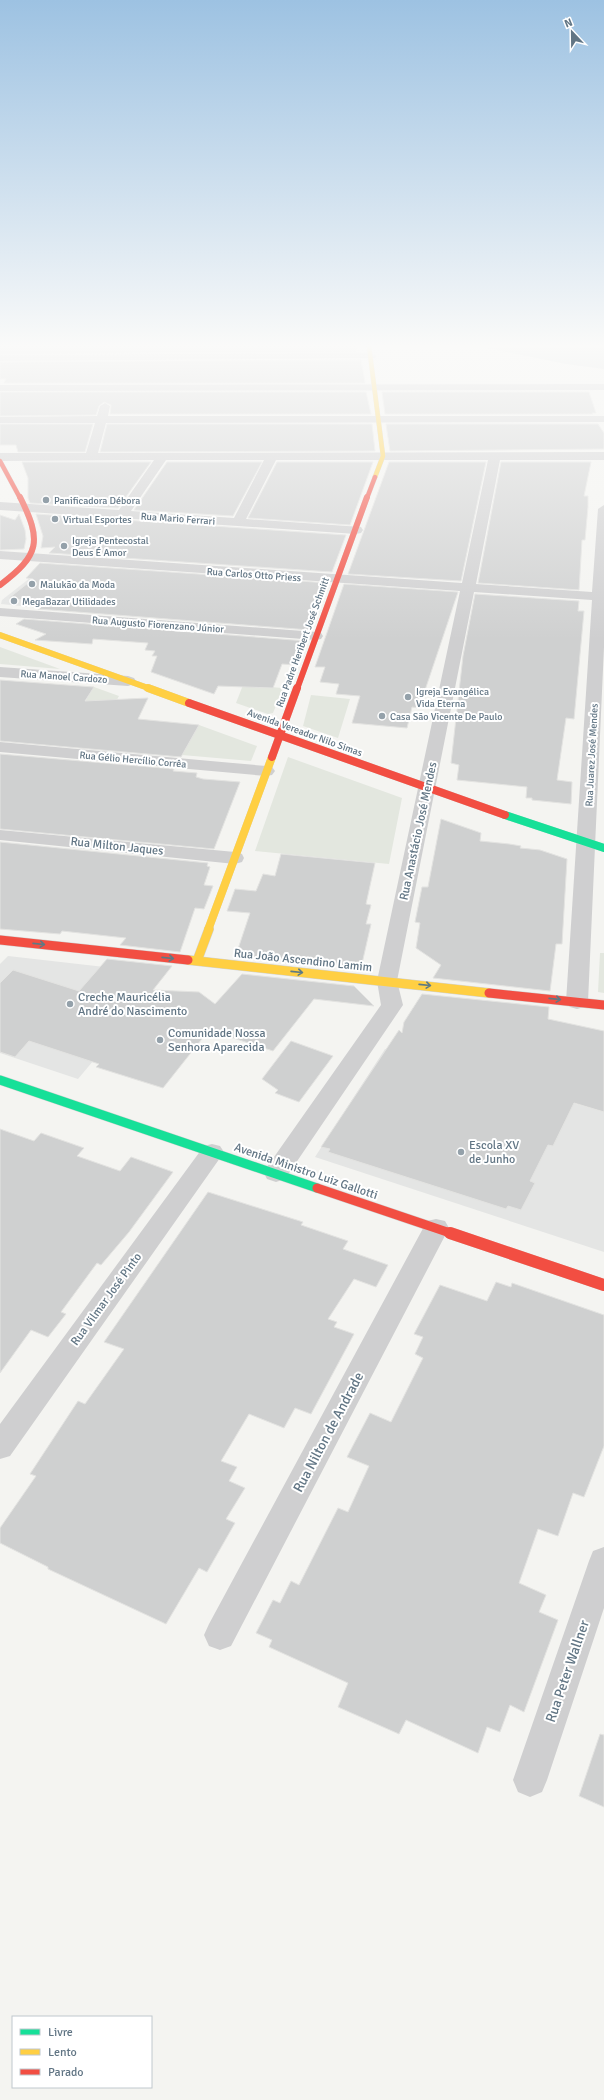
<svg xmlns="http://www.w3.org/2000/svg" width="604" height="2100" viewBox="0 0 604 2100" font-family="Signika,sans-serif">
	<rect width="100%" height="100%" fill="#f4f4f1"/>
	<path fill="#e4e5e4" d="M30,578L102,583L51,609L1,604L2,600Z
		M8,956L166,974L78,1079L0,1053V964Z
		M385,1049L604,1112V1252L315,1157Z"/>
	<path fill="#e3e7df" d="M0,647L60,669L0,664Z
		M243,685L283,688L273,713L268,714L236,703Z
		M94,687L119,696L90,747L59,744Z
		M311,695L350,699L338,738L303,726Z
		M199,725L257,746L251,761L182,755Z
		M288,757L402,798L389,864L255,851Z
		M600,953H604V993L598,992Z"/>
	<path fill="#ced6d8" d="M482,347H604V369L566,364Z"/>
	<path fill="#cfd0d0" stroke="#e3e3e1" d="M0,346H356V352L0,354Z
		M361,360L365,383H4L6,379H0V362Z
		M0,392H366L371,414H110L111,405L104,402L99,406L96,415L0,416Z
		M382,392H589L596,413H592L593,414H385Z
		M0,424H93L85,452H18L16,445H0Z
		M107,424H372L375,451L100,452Z
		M386,424H598L604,433V449L390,451Z
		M22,462H151L118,508L30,503L28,498V478Z
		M167,462H262L233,516L134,510Z
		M277,462H373L350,525L248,518Z
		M389,462H486L461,581L348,574Z
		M501,462H591L584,496H588V507L585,540H582L579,590L478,583Z
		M19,514L25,530L26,539L24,549L0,550V515L15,520Z
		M36,514L346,535L332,572L49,553L55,547L41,548L43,536Z
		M40,563L328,583L310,630L38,609L47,603L9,598L33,579L26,578Z
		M344,584L458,592L419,708L412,707L407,728L352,723L360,696L336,694L339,684L320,682L325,667H315Z
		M475,594L579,601L578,611H584L574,719L566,718L557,780L572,782L571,804L532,800V798H526L527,787L457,780L459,765L451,763L463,656Z
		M24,619L306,641L297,665L282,664L273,688L218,686L214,694L151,672L157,656H152L155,651L145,650L148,643L93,639L92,644L35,640L46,634L16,624Z
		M0,680L94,687L85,701L148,698L138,719L199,725L181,757L0,741Z
		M0,754L174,769L173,771L197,773L196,777L203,779L240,782L214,849L0,829Z
		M441,819L481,833L480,841L509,844L521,846L520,848L540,850L567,859L562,944H556L550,991L433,978L441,965L416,948L420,923L415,922L422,887H428Z
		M0,842L208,863L207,866L210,867L204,885L213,886L204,909L195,908L180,952L120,945L126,938L62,931L60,934L0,929Z
		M281,854L375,863L366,904L371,905L366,924H371L361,968L331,964L335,968L255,959L256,958L236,955L250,913L227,911L235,889L256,891L263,874L275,876Z
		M107,959L172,966L153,990L199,992L215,1004L242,974L354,986L374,1006L314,999L273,1051L209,1030L163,1088L96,1067L99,1064L29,1041L15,1057L0,1052V983L13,970L79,991Z
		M422,994L549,1007L548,1019L604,1031V1112L574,1103L553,1146L548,1145L530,1181L535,1183L521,1210L508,1206L506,1209L328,1152L330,1149L321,1147L399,1030L402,1033L404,1022Z
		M291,1041L333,1056L299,1102L275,1093L278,1090L262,1079Z
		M0,1129L34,1141L41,1133L84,1148L77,1156L120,1171L131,1157L173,1172L129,1232L101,1265L97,1263L61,1312L66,1314L48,1337L31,1330L0,1373Z
		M208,1192L303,1222L301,1225L348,1241L343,1249L388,1265L376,1287L354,1279L328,1319L337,1322L334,1327L354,1334L311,1414L295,1408L284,1428L249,1414L221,1461L237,1467L229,1481L245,1488L226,1519L235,1523L207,1572L199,1568L166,1624L48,1569V1567L0,1543V1528L36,1476L30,1474L78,1401L85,1404L124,1349L104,1342Z
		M496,1282L511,1287L512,1283L604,1315V1446L584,1497L573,1493L558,1536L538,1529L519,1583L546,1595L539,1612L558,1620L524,1712L510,1705L500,1732L487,1727L478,1753L406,1720L399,1734L338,1707L348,1683L269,1647L272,1640L256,1633L273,1600L280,1603L291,1581L299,1585L338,1508L348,1512L369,1466L347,1457L370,1413L391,1422L423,1358L415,1354L423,1337L414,1334L440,1285L487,1301Z
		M600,1734L604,1735V1807L579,1796Z"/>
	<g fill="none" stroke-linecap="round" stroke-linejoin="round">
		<g stroke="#d1d2d2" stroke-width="8">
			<path id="fast-far1" d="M505,815L604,848"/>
		</g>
		<g stroke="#d1d2d2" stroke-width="10">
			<path id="fast" d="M0,1080L317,1188"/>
		</g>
		<g stroke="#d1d2d2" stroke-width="5">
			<path id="slow-far3" d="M369,346L383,456L375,477"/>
		</g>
		<g stroke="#d1d2d2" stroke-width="6">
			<path id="slow-far2" d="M0,635L151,689"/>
		</g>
		<g stroke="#d1d2d2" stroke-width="8">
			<path id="slow-far1" d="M148,688L189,703
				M208,930L272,757"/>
		</g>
		<g stroke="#d1d2d2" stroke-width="10">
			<path id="slow" d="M188,960L489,993
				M197,961L209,929"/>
		</g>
		<g stroke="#d1d2d2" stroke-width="5">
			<path id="jam-far4" d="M0,461L20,498
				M367,498L375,477"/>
		</g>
		<g stroke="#d1d2d2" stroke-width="6">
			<path id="jam-far3" d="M0,585C40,555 42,541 20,497
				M297,689L367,497"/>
		</g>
		<g stroke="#d1d2d2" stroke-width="8">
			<path id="jam-far2" d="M189,703L505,815
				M272,757L297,688"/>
		</g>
		<g stroke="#d1d2d2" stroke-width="10">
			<path id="jam-far1" d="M0,940L188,960
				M489,993L604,1005
				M317,1188L453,1234"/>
		</g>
		<g stroke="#d1d2d2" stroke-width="12">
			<path id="jam" d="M450,1233L604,1285"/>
		</g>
		<path fill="#cfcfd0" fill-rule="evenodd" d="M371,353L376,356L375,358L0,361V355Z
			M604,384V390L0,391V385Z
			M105,403L110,406L108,416H604V422L106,423L98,453L604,452V460H500L476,584L592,592L598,509L604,505V647L588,1002L584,1007L577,1009L570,1007L566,1002L592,600L474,592L397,981L403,1005L285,1179L276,1182L267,1179L264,1173L267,1167L381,1005L377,981L460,591L0,559V551L462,583L488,460H276L246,519L361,527L363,530L361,533L356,534L0,510V502L119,510L154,460L0,461V453H86L95,423H0V417L97,416L100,406ZM166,460H264L234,518L131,511Z
			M0,608L316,632L321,633L323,636L321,639L316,640L0,616Z
			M0,667L128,676L134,678L136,681L134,684L128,686L0,677Z
			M0,742L266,766L272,767L275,771L272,775L266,776L0,752Z
			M0,830L235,852L242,854L244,858L242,862L235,864L0,840Z
			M212,1144L220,1146L224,1152L220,1158L10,1456L0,1459V1424L204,1146Z
			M436,1219L445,1221L449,1228L231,1646L220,1650L209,1646L204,1635L209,1624L427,1221Z
			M604,1547V1608L547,1780L542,1792L530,1797L518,1792L513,1780L589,1561L593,1551Z"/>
		<use href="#fast-far1" stroke="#16e098" stroke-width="8"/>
		<use href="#fast" stroke="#16e098" stroke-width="9"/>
		<use href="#slow-far3" stroke="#ffcf43" stroke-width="4.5"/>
		<use href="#slow-far2" stroke="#ffcf43" stroke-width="6"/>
		<use href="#slow-far1" stroke="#ffcf43" stroke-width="8"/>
		<use href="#slow" stroke="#ffcf43" stroke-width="9"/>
		<use href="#jam-far4" stroke="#f24e42" stroke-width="4.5"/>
		<use href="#jam-far3" stroke="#f24e42" stroke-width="6"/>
		<use href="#jam-far2" stroke="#f24e42" stroke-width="8"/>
		<use href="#jam-far1" stroke="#f24e42" stroke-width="9"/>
		<use href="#jam" stroke="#f24e42" stroke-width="12"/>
	</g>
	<defs><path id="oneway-shaft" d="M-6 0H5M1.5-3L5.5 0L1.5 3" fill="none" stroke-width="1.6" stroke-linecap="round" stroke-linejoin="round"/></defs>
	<g stroke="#5d7a85">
		<use href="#oneway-shaft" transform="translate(39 944) rotate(6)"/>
		<use href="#oneway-shaft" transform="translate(168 958) rotate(6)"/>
		<use href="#oneway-shaft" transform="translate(297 972) rotate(6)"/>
		<use href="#oneway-shaft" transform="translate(425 985) rotate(6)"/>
		<use href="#oneway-shaft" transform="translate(555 999) rotate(6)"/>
	</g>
	<linearGradient id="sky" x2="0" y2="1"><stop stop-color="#9dc2e2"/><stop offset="0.54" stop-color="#fafaf9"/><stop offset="1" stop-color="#fafaf9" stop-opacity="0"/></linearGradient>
	<rect width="604" height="640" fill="url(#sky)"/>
	<g fill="#94a1aa" stroke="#fff" stroke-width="1.5">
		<circle cx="46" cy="500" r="4"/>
		<circle cx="55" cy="519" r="4"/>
		<circle cx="64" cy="546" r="4"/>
		<circle cx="32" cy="584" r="4"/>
		<circle cx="14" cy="601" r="4"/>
		<circle cx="408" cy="697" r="4"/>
		<circle cx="382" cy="716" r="4"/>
		<circle cx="70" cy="1004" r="4"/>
		<circle cx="160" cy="1040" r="4"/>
		<circle cx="461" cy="1152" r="4"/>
	</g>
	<g text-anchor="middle" stroke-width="4" stroke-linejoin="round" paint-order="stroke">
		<g font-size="10" fill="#617584" stroke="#fff" text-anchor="start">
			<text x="54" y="504">Panificadora Débora</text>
			<text x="63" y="523">Virtual Esportes</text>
			<text x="72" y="544">Igreja Pentecostal<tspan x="72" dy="12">Deus É Amor</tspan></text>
			<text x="40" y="588">Malukão da Moda</text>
			<text x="22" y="605">MegaBazar Utilidades</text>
			<text x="416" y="695">Igreja Evangélica<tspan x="416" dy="12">Vida Eterna</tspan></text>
			<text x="390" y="720">Casa São Vicente De Paulo</text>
		</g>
		<g font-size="10" fill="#617584" stroke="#fff">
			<text transform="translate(178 518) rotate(4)" y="4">Rua Mario Ferrari</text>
			<text transform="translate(254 574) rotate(4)" y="4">Rua Carlos Otto Priess</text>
			<text transform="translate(158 624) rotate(4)" y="4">Rua Augusto Fiorenzano Júnior</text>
			<text transform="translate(302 642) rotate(-70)" y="4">Rua Padre Heribert José Schmitt</text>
			<text transform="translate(64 676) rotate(4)" y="4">Rua Manoel Cardozo</text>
			<text transform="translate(305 732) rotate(20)" y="4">Avenida Vereador Nilo Simas</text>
			<text transform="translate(591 755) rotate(-87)" y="4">Rua Juarez José Mendes</text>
			<text transform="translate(133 759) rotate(5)" y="4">Rua Gélio Hercílio Corrêa</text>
		</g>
		<g font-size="12" fill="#617584" stroke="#fff">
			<text transform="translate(418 831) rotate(-78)" y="4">Rua Anastácio José Mendes</text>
			<text transform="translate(117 846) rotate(6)" y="4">Rua Milton Jaques</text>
			<text transform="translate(303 960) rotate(6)" y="4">Rua João Ascendino Lamim</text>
			<text transform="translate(306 1171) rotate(19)" y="4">Avenida Ministro Luiz Gallotti</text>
			<text transform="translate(106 1299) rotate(-54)" y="4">Rua Vilmar José Pinto</text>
		</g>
		<g font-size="12" fill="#617584" stroke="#fff" text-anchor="start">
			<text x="78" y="1001">Creche Mauricélia<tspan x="78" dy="14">André do Nascimento</tspan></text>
			<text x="168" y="1037">Comunidade Nossa<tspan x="168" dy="14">Senhora Aparecida</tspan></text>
			<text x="469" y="1149">Escola XV<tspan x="469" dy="14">de Junho</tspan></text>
		</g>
		<g font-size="14" fill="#617584" stroke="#fff">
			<text transform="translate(328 1432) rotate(-62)" y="5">Rua Nilton de Andrade</text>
			<text transform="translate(567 1671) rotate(-71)" y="5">Rua Peter Wallner</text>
		</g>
	</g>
	<rect x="12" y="2016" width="140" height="72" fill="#ffffff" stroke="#c0c8ce"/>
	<rect x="20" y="2029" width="20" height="6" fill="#16e098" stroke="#c0c8ce"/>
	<text x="48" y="2036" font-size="12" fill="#617584">Livre</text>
	<rect x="20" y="2049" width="20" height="6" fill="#ffcf43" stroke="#c0c8ce"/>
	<text x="48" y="2056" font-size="12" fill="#617584">Lento</text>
	<rect x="20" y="2069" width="20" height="6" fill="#f24e42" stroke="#c0c8ce"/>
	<text x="48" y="2076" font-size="12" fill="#617584">Parado</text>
	<g transform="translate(572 32) rotate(338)" stroke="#ffffff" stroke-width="3" paint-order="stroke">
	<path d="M0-3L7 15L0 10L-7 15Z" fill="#617584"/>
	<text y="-6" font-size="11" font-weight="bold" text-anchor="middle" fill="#617584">N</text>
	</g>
</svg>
